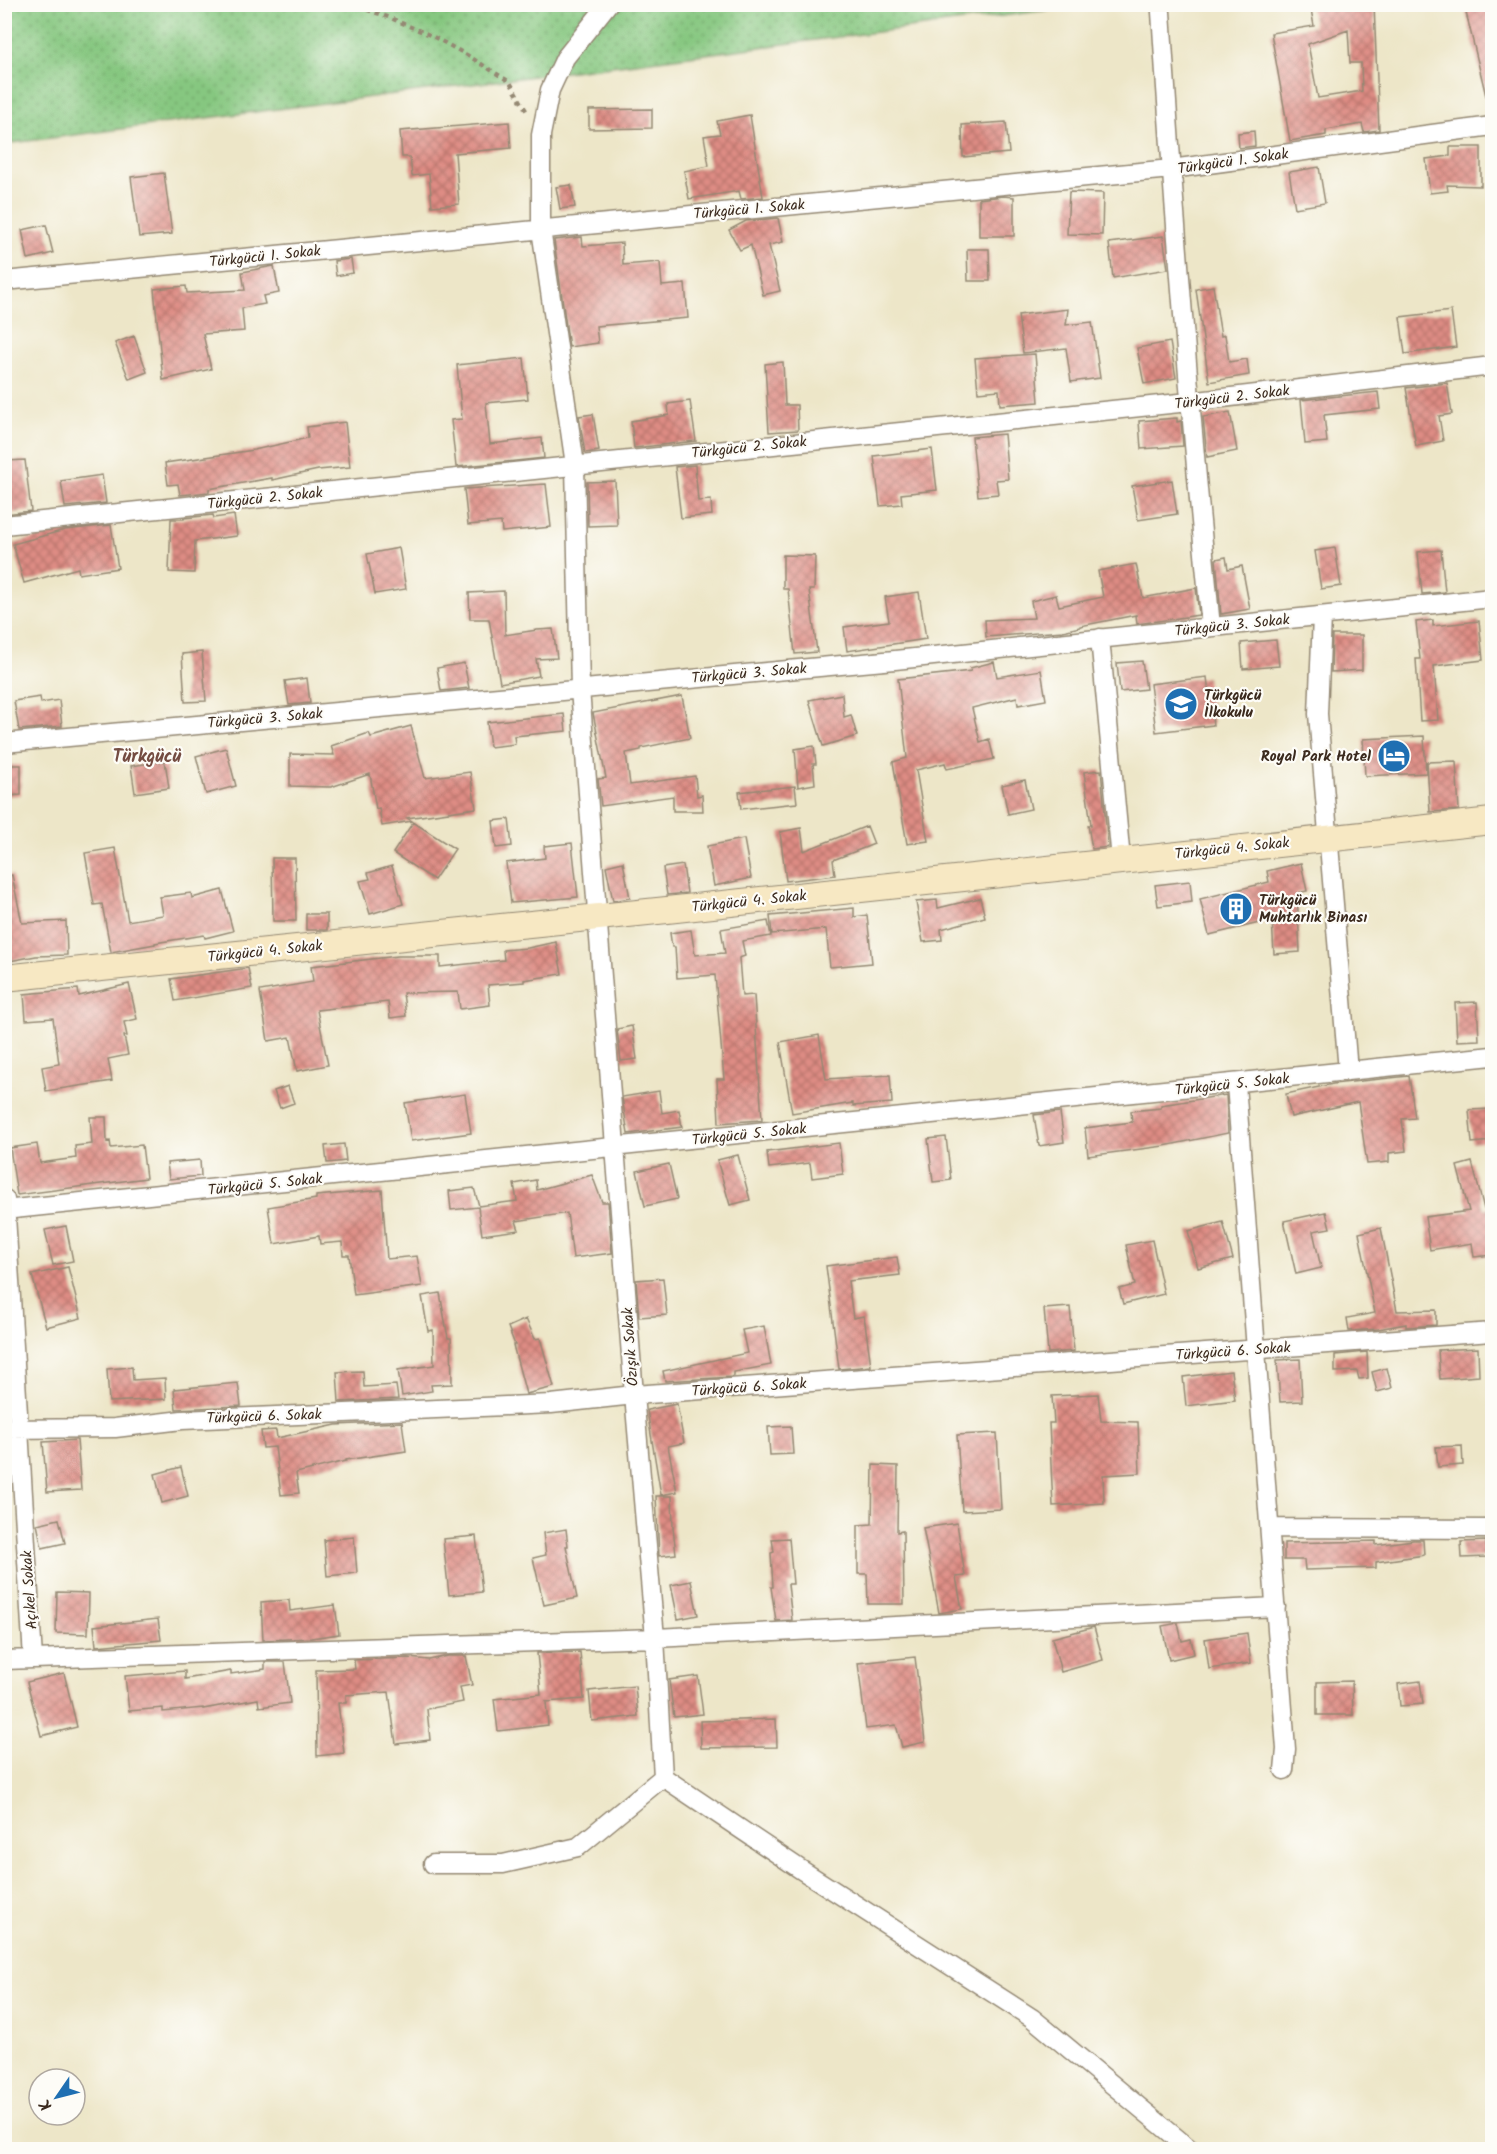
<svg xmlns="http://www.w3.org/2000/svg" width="1497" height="2154" viewBox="0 0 1497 2154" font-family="Kalam,sans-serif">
	<defs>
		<pattern id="grass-dots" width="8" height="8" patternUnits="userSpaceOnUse" patternTransform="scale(1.5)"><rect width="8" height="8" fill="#86c780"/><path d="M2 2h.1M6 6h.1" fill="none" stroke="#6fa268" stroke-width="1.8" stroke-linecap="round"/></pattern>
		<pattern id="building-cross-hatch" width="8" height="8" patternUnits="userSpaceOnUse" patternTransform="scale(1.5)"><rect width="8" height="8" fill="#de8c84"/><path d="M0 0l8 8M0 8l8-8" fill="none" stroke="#b5736b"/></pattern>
	</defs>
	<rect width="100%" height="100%" fill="#fdfcf7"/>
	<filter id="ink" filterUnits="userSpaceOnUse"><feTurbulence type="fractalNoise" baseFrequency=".0167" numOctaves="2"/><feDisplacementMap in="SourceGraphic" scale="12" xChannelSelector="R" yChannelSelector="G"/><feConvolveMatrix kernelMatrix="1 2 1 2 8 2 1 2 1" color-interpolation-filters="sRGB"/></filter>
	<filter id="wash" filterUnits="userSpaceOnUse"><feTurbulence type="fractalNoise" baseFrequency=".008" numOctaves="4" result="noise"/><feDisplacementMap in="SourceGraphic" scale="24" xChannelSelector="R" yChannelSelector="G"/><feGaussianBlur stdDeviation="1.35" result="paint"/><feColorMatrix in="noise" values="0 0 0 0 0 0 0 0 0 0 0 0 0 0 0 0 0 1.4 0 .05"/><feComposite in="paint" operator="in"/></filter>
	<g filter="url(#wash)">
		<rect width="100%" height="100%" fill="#ede6c8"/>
		<path fill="url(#grass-dots)" stroke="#60784f" stroke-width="1.5" d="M5,4L1087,5L5,144Z"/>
		<g id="blocks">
			<path fill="url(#building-cross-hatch)" fill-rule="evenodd" d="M1310,4H1374L1379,130L1364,132L1362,124L1326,130V135L1290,141L1271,33L1314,26ZM1348,30L1350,63H1361L1362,91L1318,98L1308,44Z
				M1464,4H1492V95L1486,96Z
				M652,109V128L589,129V110Z
				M750,115L763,197L741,199L739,191L689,199L684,171L709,166L704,136L720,134L717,121Z
				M509,122L511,148L455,153L459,204L432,206L429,174L412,176L410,157H402L400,131Z
				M1006,122L1009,153L963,157L962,125Z
				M1254,131L1255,146L1239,148L1238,133Z
				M1450,147H1481V186L1447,185L1448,191L1430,193L1426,159L1450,156Z
				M1319,167L1325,203L1295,208L1289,172Z
				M164,173L172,234L139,237L131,177Z
				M571,185L575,207L560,209L556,187Z
				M1069,192L1103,193L1102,235L1067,234Z
				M1003,196L1014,197V236H979V199Z
				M778,218L783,242L769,245L780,291L763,295L751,245L740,250L729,230L746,221Z
				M46,225L53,253L28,259L22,230Z
				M1163,236L1168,269L1113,278L1109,243Z
				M582,237L583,246L622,243L623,265L660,262L662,286L685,284L688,318L596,326L598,343L569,347L554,240Z
				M967,249H989L990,281H968Z
				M351,259L353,273L336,276L334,261Z
				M274,266L279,293L263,296L265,304L242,308L244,331L203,334L211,369L163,380L154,289L186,286L187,293L245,290L242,272Z
				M1213,286L1221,336L1225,335L1229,362L1247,359L1249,375L1209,382L1196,289Z
				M1068,309L1066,325L1092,322L1100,378L1071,382L1066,348L1023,353L1018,315Z
				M1451,311L1456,347L1405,354L1400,317Z
				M134,336L147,372L129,379L115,343Z
				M1170,342L1176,378L1144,384L1137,348Z
				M1035,354L1039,402L1000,405L999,390L978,392L975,358Z
				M524,358L528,399L486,403L490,444L542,438L544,458L456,467L451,420L462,419L457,365Z
				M783,362L785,405H797L798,430L769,432L765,364Z
				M1447,383L1452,414L1439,416L1443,441L1416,446L1406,388Z
				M1378,392L1380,409L1324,415L1327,442L1305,444L1301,400Z
				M690,401L696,441L634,448L631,421L669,415L668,404Z
				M1230,412L1237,451L1207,457L1203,417Z
				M593,414L599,451L585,453L579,416Z
				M1177,418V422L1181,421L1183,446L1141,449L1139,421Z
				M345,422L350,467L318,470L272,480V478L209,489V492L180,495L178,484L168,485L165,463L254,450L308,438L307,427Z
				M1004,434L1008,479L996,480L998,494L978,496L972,437Z
				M932,449L937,490L901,494L902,504L880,506L874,456Z
				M25,460L31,511L4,514V499L11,498L7,461Z
				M695,465L698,501L711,500L712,515L681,518L675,467Z
				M102,475L106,503L65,507L61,481Z
				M1172,480L1177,514L1138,520L1132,486Z
				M615,481L617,525L588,526L587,482Z
				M546,484L551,527L502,532L501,522L468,525L464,489Z
				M213,515L214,518L234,515L237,536L195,541L194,573L169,572L171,519H184V518Z
				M111,525L118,568L79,574L78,568L24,583L13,544L65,530Z
				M399,548L406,589L375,594L367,554Z
				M1335,548L1341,586L1321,589L1315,551Z
				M1441,550L1445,592L1422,594L1418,552Z
				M783,555L815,556L814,590H809L817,652L795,654L788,589H783Z
				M1226,557L1228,569L1242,566L1250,609L1221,614L1216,559Z
				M1136,564L1143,598L1196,588L1199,615L1137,624L1136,615L1080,626V627L1063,631L986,637L985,620L1034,618L1031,601L1056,595L1059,606L1103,597L1098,571Z
				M504,591L505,635L537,630L553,629L557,658L536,659L539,676L500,683L489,619H470L469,593Z
				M919,592L926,639L847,651L844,627L889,621L885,597Z
				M1433,620V626L1479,621L1483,660L1434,666L1438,720L1420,721L1416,659H1420L1416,622Z
				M1332,635H1362V670L1331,672Z
				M1276,640L1279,666L1243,669L1241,643Z
				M202,652L206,701L185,702L182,654Z
				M1142,661L1146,689L1120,692L1117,663Z
				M994,662L997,677L1041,670L1046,700L1018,705L1017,697L972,708L980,742L989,739L994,759L947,769L945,763L916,770L928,841L907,844L893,762L907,758L898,679L971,671L970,668Z
				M464,663L469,688L441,691L437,668Z
				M1207,677L1213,725L1156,732L1150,684Z
				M307,678L310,703L289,705L285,681Z
				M842,694L844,717L851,715L857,736L823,746L809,700Z
				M682,696L690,738L641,748V750L626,753L630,785L695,776L697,796L702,795L703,811H673V796L601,806L598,779L606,778L593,713Z
				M40,697L41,703L59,700L62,726L19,730L14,701Z
				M564,714L566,731L514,736L515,744L490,747L487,722Z
				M411,726L425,778L470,772L476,808L407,818L412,821L382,826L379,808L376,809L370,774L331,787L290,786V754L334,755L331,746L369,733L371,737Z
				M1424,736L1426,773L1365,776L1363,739Z
				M814,746L816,764H813L815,784L798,787L795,749Z
				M226,748L236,786L206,794L196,756Z
				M165,761L169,788L135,793L131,766Z
				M1456,761L1459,810L1430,812L1427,762Z
				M4,765H21V795L4,796Z
				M1101,770L1108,847L1092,849L1088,825H1091L1084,772Z
				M1025,780L1031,809L1008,814L1002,785Z
				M795,786L797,803L741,809L739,792Z
				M509,819L512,846L496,848L493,821Z
				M413,822L455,849L434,880L393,853Z
				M867,826L874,844L833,860L835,875L786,881L780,832L801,828L804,851Z
				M744,839L751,878L714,886L707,846Z
				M572,843L578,897L511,903L506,863L545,858L544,846Z
				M115,848L128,921L163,915L160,897L191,893L192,898L222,890L233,931L205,938L204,935L155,943V944L111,952L102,904L94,905L85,853Z
				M272,858H295L296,921H273Z
				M623,862L630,898L613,901L606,866Z
				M1301,863L1307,891L1297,893L1300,952L1274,954L1272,920L1209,935L1200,899L1269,882L1267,871Z
				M683,865L687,893L667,895L663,868Z
				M392,866L403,904L370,914L360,881L370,879L368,873Z
				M12,875L22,923L66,921L67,955L36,956L4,962V876Z
				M1190,881L1192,902L1158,906L1155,885Z
				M980,898L985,917L941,929L942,940L923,942L916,902L937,900L938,908Z
				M854,908V917L867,915L872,963L830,967L826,929L772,934L770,916Z
				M306,914H327V930H306Z
				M768,921L771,936L742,941L745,956L739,958L742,996L754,995L762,1120L719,1123L717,1079H724L715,975L677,978L675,947H672L670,933L691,930L695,955L725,953L721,929Z
				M556,942L562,974L524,980V982L488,985L490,1005L460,1009L458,992L403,993L406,1016L390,1018L388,1002L317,1010L328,1065L297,1071L290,1037L268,1041L260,991L313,982L311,966L398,956H440V967L504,960L503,950L528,948Z
				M248,968L252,988L175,1001L171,979Z
				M129,984L137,1019L124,1022L127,1036H124L128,1055L108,1059L112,1081L46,1091L42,1067L59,1064L53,1018L26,1020L24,994L78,989L79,996Z
				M1477,1002L1479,1040L1457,1041L1455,1003Z
				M632,1026L637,1059L621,1061L617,1029Z
				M819,1035L826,1079L890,1075L892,1103L853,1106V1103L792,1113L780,1042Z
				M1409,1076L1415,1118L1402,1119L1406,1151L1389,1153V1162L1367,1164L1358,1102L1291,1117L1286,1094L1333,1084Z
				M288,1086L294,1103L280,1108L274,1091Z
				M659,1091L662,1113L679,1110L682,1127L628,1134L622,1097Z
				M465,1094L471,1133L411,1141L405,1103Z
				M1226,1095L1228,1133L1164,1146L1088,1156L1085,1128L1132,1122L1131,1111L1161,1108V1105Z
				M1492,1109V1141L1472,1143L1469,1110Z
				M1060,1112L1064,1142L1039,1146L1034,1115Z
				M90,1117H106L107,1142L110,1141L111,1148L142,1145L146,1178L17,1195L10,1148L37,1144L40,1163L76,1158L75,1146L92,1144Z
				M946,1137L951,1180L933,1182L928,1139Z
				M839,1143L843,1174L812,1178L810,1163L769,1168L767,1152Z
				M344,1144L346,1161L327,1163L325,1146Z
				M738,1155L750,1200L730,1205L717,1160Z
				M200,1160L201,1176L169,1179L167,1163Z
				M1472,1162L1484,1209L1492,1208V1255L1474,1257L1472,1243L1430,1250L1425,1217L1469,1211L1457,1166Z
				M669,1164L677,1199L645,1206L637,1171Z
				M592,1175L602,1202H608L612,1253L573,1258L567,1213L516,1221L519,1230L482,1235L478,1207L451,1210L449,1191L474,1188L479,1206L517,1201L514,1184L536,1180L537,1190Z
				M382,1190L387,1259L417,1256L422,1286L354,1295L349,1255H343L342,1242L320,1244L319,1236L274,1244L268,1207L316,1199V1196Z
				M1326,1212L1330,1228L1313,1231L1321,1268L1296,1274L1284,1221Z
				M1223,1222L1233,1259L1198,1268L1188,1231Z
				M66,1226L73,1261L53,1265L45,1230Z
				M1381,1228L1397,1311L1436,1310V1325L1406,1327V1324L1378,1329L1349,1331L1347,1318L1375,1313L1359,1233Z
				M1152,1240L1164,1294L1123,1304L1119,1289L1135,1285L1126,1245Z
				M897,1257L900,1275L848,1281L853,1318L864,1316L871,1366L839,1369L826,1266Z
				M68,1267L81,1318L46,1327L32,1275Z
				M663,1278L667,1315L639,1317L636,1280Z
				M440,1293L448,1338H451L452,1384L431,1385L432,1391L402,1396L398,1370L434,1365L433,1330L428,1331L422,1296Z
				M1070,1307L1074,1351L1048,1353L1044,1309Z
				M526,1319L535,1339L540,1338L554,1387L526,1394L513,1345H515L508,1327Z
				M764,1326L771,1365L734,1372V1376L732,1377L665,1381L663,1371L747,1353L742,1330Z
				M1478,1348L1479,1376L1440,1379L1438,1350Z
				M1367,1352L1368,1378L1359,1379L1357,1371L1335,1372V1355Z
				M1300,1359L1302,1401L1280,1402L1277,1360Z
				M132,1367L133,1380L165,1378L166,1399L109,1402L107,1369Z
				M1387,1368L1392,1388L1377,1392L1372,1372Z
				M363,1371L364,1387L396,1385L398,1399L339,1402L337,1372Z
				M1231,1371L1235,1400L1186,1406L1183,1377Z
				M238,1383L241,1406L176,1409L174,1389Z
				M1098,1394L1101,1421L1138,1422L1140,1473L1103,1475L1104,1503L1053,1506L1049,1423H1054L1052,1396Z
				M677,1404L684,1443L668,1446L677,1492L661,1495L647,1410Z
				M402,1422L406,1451L346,1460V1461L296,1473L299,1493L281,1495L275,1447L263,1448L261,1431L276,1430L277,1438L336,1425Z
				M791,1426L793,1454L770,1455L768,1427Z
				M997,1433L1001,1509L962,1511L957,1435Z
				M77,1440L81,1490L47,1492L43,1442Z
				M1462,1446L1463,1465L1438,1467L1436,1447Z
				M873,1465L898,1466L897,1532L903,1531L904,1604H868L867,1574H858V1525L872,1524Z
				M181,1467L188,1496L162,1503L155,1474Z
				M656,1496H672L673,1527L676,1554L659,1556Z
				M59,1519L65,1543L42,1548L37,1524Z
				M957,1523L965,1576L956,1577L962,1609L939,1613L923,1528Z
				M566,1529L568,1546H566L577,1598L544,1605L533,1558L546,1555L543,1533Z
				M476,1536L482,1592L449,1595L443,1539Z
				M354,1537L357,1573L327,1576L324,1540Z
				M789,1538L793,1584H788L792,1620L776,1621L771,1587H773L771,1553L774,1552L772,1539Z
				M1413,1540H1423L1424,1555L1376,1562V1568L1305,1570L1304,1560H1284V1543L1376,1541V1545Z
				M1486,1541L1487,1557L1462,1558L1461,1542Z
				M691,1581L698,1615L678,1619L671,1585Z
				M57,1592L89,1593L88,1634L56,1633Z
				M289,1600L290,1611L335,1605L339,1634L311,1638L263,1640L261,1602Z
				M158,1619L161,1640L96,1646L94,1626Z
				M1178,1623L1182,1641L1191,1639L1194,1654L1169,1660L1162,1626Z
				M1094,1627L1103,1660L1061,1672L1052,1638Z
				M1247,1633L1251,1663L1209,1669L1205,1639Z
				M580,1652L584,1699L546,1702L548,1725L498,1731L494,1699L541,1694L537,1653Z
				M448,1656H466L472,1685L460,1687L463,1702L427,1709L430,1740L396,1744L389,1692L346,1695V1703H338L344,1753L317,1756L316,1670L355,1669L354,1660L409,1658L429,1660Z
				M915,1657L925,1742L902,1747L896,1725L866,1729L858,1663Z
				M265,1662H285L290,1703L259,1707L258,1699L203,1709V1708L163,1712V1708L129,1711L125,1676L185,1671V1679L231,1671V1674L265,1669Z
				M64,1673L77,1727L41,1736L27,1682Z
				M698,1676L703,1714L674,1717L669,1680Z
				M1352,1681L1353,1715H1317V1682Z
				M1420,1681L1423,1704L1400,1706L1398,1684Z
				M635,1686L638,1716L592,1721L589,1691Z
				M776,1719L777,1747L701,1748L700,1721Z"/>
		</g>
	</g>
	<g filter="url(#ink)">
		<use href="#blocks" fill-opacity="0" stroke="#948873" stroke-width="1.5"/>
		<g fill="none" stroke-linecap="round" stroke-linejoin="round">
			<g stroke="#948873" stroke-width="21">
				<path id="minor" d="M608,4L565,58L550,90L541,135V229L575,465L580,689L634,1395L655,1638L663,1777
					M1161,12C1174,217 1191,422 1211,627
					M4,281L1171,169L1492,126
					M4,525L1189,402L1492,366
					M1322,616L1318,714L1348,1071
					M1100,638L1121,860
					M4,743L895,660L1492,598
					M1236,1084L1286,1749L1284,1770
					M5,1199L33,1659
					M4,1210L1492,1056
					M4,1429L115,1428L182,1420L551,1404L634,1395L1492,1332
					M1270,1528L1492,1529
					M4,1660L655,1638L1276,1607
					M663,1777L800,1869L1032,2018L1191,2150
					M433,1864H503L578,1847L663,1777"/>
			</g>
			<g stroke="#948873" stroke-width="28">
				<path id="secondary" d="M4,978L667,910L1492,821"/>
			</g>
			<path stroke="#948873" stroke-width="4" stroke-dasharray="4.5 4.5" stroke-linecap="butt" d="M350,4L388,17L432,36L467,55L510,82L527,112"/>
			<use href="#minor" stroke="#fff" stroke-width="18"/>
			<use href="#secondary" stroke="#f7e8c3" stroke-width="26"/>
		</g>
	</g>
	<defs>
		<g id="school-disc" transform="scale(1.725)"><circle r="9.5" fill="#1f6fb2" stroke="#fdfcf7"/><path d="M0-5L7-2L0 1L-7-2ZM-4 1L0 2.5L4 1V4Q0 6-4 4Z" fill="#fff"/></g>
		<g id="hotel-disc" transform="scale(1.725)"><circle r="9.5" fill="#1f6fb2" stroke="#fdfcf7"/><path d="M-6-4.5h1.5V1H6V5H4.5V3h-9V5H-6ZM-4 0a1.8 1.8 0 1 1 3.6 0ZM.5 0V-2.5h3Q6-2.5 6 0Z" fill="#fff"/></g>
		<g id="building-disc" transform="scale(1.725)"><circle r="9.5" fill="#1f6fb2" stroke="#fdfcf7"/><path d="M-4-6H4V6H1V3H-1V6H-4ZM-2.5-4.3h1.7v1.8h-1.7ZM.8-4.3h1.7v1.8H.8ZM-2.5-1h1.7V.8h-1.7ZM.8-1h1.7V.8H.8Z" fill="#fff"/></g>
	</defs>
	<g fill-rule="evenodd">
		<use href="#school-disc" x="1181" y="704"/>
		<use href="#hotel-disc" x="1394" y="756"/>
		<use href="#building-disc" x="1236" y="909"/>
	</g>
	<g text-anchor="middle" stroke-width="4.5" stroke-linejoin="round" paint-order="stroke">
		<g font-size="15" fill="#3b2a1e" stroke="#fdfcf7">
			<text transform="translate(1233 161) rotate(-8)" y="5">Türkgücü 1. Sokak</text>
			<text transform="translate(749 209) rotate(-5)" y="5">Türkgücü 1. Sokak</text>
			<text transform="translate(265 256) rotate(-6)" y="5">Türkgücü 1. Sokak</text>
			<text transform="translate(1232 397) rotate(-7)" y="5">Türkgücü 2. Sokak</text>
			<text transform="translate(749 447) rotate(-6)" y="5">Türkgücü 2. Sokak</text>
			<text transform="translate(265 498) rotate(-6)" y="5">Türkgücü 2. Sokak</text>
			<text transform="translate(1232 625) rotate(-6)" y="5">Türkgücü 3. Sokak</text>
			<text transform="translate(749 673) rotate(-5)" y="5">Türkgücü 3. Sokak</text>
			<text transform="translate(265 718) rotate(-5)" y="5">Türkgücü 3. Sokak</text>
			<text transform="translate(1232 848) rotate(-6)" y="5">Türkgücü 4. Sokak</text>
			<text transform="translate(749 901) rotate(-6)" y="5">Türkgücü 4. Sokak</text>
			<text transform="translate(265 951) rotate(-6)" y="5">Türkgücü 4. Sokak</text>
			<text transform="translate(1232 1084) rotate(-6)" y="5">Türkgücü 5. Sokak</text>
			<text transform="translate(749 1134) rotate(-6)" y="5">Türkgücü 5. Sokak</text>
			<text transform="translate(265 1184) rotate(-6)" y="5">Türkgücü 5. Sokak</text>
			<text transform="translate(630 1347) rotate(-94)" y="5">Özışık Sokak</text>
			<text transform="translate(1233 1351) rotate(-4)" y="5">Türkgücü 6. Sokak</text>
			<text transform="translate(749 1387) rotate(-4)" y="5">Türkgücü 6. Sokak</text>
			<text transform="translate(264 1416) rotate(-2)" y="5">Türkgücü 6. Sokak</text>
			<text transform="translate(29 1590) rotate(-94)" y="5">Açıkel Sokak</text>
		</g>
		<g font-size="15" font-weight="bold" fill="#3b2a1e" stroke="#fdfcf7" text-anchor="start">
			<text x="1204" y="700">Türkgücü<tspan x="1204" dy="17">İlkokulu</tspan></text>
			<text x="1371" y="761" text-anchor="end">Royal Park Hotel</text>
			<text x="1259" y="905">Türkgücü<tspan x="1259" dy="17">Muhtarlık Binası</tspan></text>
		</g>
		<g font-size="18" font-weight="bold" fill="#744c42" stroke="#fdfcf7">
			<text x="147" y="762">Türkgücü</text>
		</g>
	</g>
	<rect width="1497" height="2154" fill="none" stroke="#fdfcf7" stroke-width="24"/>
	<g transform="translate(57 2097) rotate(235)"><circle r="28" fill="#fdfcf7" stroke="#afa8a0" stroke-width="1.5"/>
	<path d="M0-4.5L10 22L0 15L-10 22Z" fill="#1f6fb2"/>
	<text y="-9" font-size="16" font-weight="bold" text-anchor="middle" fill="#3b2a1e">K</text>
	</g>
</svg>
